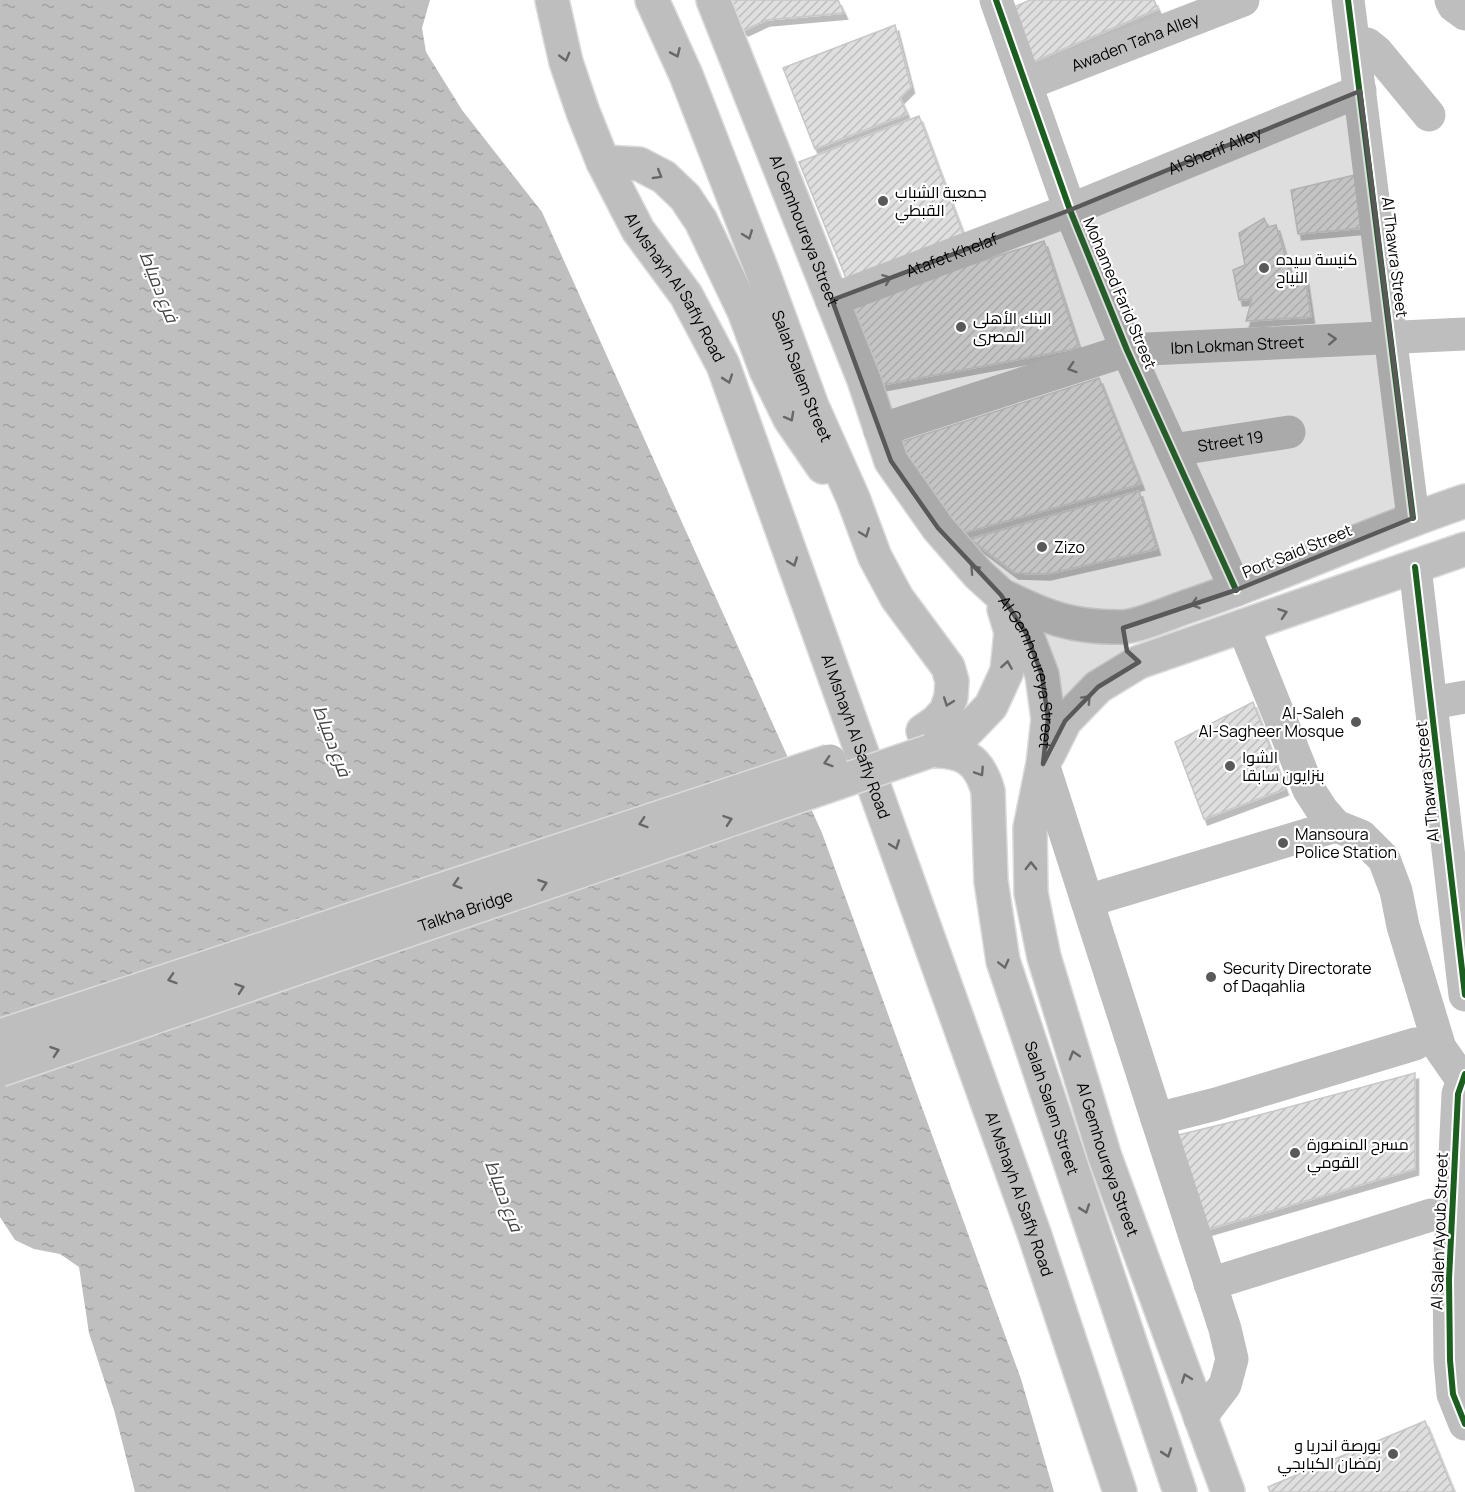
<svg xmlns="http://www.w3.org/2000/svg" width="1465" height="1492" viewBox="0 0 1465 1492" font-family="Manrope,Cairo,sans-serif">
	<defs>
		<pattern id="water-ripples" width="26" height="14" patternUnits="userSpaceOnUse" patternTransform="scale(1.5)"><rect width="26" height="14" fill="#bfbfbf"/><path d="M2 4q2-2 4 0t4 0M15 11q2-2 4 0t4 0" fill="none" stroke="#a2a2a2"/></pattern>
		<pattern id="building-hatch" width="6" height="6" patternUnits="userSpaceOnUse" patternTransform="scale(1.5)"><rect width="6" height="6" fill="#dfdfdf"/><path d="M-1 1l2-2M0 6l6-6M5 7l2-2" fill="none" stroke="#bebebe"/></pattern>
		<filter id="shadow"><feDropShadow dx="3.5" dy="6" stdDeviation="0" flood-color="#0004"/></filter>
	</defs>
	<rect width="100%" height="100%" fill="#fff"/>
	<path fill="url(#water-ripples)" d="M0,0H430L422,28L426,52L462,110L542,212L822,833L1021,1379L1054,1492H135L114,1410L89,1333L79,1267L60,1254L34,1249L15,1240L0,1217Z"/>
	<path fill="url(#building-hatch)" stroke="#c7c7c7" stroke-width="1.5" filter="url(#shadow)" d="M726,0H838L844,13L766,20L745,30L736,25Z
		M1030,0H1154L1158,9L1028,64L1000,13Z
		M895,25L911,87L900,98L907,114L815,149L783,68Z
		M919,116L965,239L848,283L799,162Z
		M1355,175L1363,228L1298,234L1291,190Z
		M1264,218L1268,227L1276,225L1292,279L1305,277L1311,317L1246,321L1252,299L1239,300L1233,270L1245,265L1239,233Z
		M1044,241L1079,348L871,387L843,306Z
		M1099,378L1141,484L959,534L915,475L901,442Z
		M1139,491L1157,549L1047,574L1015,573L970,539Z
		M1253,702L1285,789L1204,819L1175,742Z
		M1415,1073V1169L1202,1231L1170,1137L1248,1118Z
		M1425,1421L1454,1492H1270L1268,1487Z"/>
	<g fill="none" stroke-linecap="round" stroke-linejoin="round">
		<g stroke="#dbdbdb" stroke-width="36">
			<g id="major">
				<path id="s5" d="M552,0L566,62L583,112L603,162L638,230L686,295L723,365L1034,1233L1120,1492"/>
				<path id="s6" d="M652,0L686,75L763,273L812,406L853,498L875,557L897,598L948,667L952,681L951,697L946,711L936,722L923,731"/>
				<path id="s7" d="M713,0L864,380L891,461L938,528L978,574L1001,595L1026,633L1042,675L1048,719L1043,764L1030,828L1031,893L1044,957L1105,1157L1228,1492"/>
				<path d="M603,162L639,164L664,177L685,197L701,221L744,311L766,370L790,419L823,467"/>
				<path d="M1001,595C1045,617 1072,628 1123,627C1138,627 1176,610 1192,605C1284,574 1373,532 1465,501"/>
				<path id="s8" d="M930,751C963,750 979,759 988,791L991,881L1003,961L1180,1492"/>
				<path d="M930,751L964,734L991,706L1007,671L1011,632L1004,609"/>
				<path d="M1048,755L1065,721L1098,687L1139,662L1465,549"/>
			</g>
		</g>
		<g stroke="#bebebe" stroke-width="33">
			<path d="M996,0L1070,210L1127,350L1236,590"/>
			<path d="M1348,0L1413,518"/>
			<path d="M1451,0L1454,6L1465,14"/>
			<path d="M1354,47L1367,44L1377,52L1429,115"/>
			<path id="s1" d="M1026,84L1243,0"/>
			<path id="s2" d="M832,300L1070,210L1360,91"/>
			<path id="s3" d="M880,430L1127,350L1465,334"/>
			<path id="s4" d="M1173,450L1289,432"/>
			<path d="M1415,567L1465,995"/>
			<path d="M1243,626L1309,790L1322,810L1336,826L1361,836L1384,859L1396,891L1403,926L1440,1048L1463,1081"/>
			<path d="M1432,703L1465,697"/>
			<path d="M1043,764L1157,1119"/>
			<path d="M1087,901L1336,826"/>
			<path d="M1465,1074L1458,1094L1449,1279L1450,1360L1453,1394L1465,1424"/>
			<path d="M1210,1284L1431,1215"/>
			<path d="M1200,1418L1225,1385L1232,1359L1225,1329L1157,1119L1216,1104L1415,1044"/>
		</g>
		<use href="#major" stroke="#bebebe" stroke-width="33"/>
		<g stroke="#dbdbdb" stroke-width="36" stroke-linecap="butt">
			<g id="major-bridge">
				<path d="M0,1036L830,761"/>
				<path id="s9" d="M0,1070L930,751"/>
			</g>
		</g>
		<use href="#major-bridge" stroke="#bebebe" stroke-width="33"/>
		<g stroke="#fff" stroke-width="10">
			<path id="cycleway" d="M996,0L1070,210L1127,350L1236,590
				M1348,0L1413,518
				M1415,567L1465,995
				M1465,1074L1458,1094L1449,1279L1450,1360L1453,1394L1465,1424"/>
		</g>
		<use href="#cycleway" stroke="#1b5e20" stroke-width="6"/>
	</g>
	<defs><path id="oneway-chevron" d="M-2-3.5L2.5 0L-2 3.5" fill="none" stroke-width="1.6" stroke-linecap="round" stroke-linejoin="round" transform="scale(1.5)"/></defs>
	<g stroke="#686868">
		<use href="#oneway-chevron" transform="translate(676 53) rotate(66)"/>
		<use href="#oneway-chevron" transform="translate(565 57) rotate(75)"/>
		<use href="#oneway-chevron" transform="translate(658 175) rotate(31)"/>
		<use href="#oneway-chevron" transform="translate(748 235) rotate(69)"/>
		<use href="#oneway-chevron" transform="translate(887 279) rotate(-21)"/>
		<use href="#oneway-chevron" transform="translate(1332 339) rotate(-3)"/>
		<use href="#oneway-chevron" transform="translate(1072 368) rotate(162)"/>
		<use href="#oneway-chevron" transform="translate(728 379) rotate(71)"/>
		<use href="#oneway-chevron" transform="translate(790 417) rotate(61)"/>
		<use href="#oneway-chevron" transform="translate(865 533) rotate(69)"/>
		<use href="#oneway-chevron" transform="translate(793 562) rotate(70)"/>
		<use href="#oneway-chevron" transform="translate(974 569) rotate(-132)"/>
		<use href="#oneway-chevron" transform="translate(1195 604) rotate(161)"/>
		<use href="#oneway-chevron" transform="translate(1283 613) rotate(-19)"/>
		<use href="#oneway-chevron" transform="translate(1007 665) rotate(-81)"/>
		<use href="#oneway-chevron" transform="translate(1087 699) rotate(-47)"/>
		<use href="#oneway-chevron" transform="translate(948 702) rotate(110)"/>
		<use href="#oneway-chevron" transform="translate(828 762) rotate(162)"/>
		<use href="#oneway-chevron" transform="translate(980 772) rotate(57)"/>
		<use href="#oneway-chevron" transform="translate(728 820) rotate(-19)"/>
		<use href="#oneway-chevron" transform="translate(643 823) rotate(162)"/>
		<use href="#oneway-chevron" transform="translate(895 845) rotate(70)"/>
		<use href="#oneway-chevron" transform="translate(1031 866) rotate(-90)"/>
		<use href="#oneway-chevron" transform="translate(457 884) rotate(162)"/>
		<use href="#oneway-chevron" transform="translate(543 884) rotate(-19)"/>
		<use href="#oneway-chevron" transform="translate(1004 964) rotate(76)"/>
		<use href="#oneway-chevron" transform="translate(172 979) rotate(162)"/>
		<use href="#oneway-chevron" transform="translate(240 988) rotate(-19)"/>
		<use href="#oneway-chevron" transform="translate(55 1051) rotate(-19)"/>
		<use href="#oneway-chevron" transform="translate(1074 1055) rotate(-107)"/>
		<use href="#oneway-chevron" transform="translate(1085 1209) rotate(71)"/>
		<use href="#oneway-chevron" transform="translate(1186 1378) rotate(-110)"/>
		<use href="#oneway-chevron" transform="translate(1167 1453) rotate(71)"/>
	</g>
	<path fill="#595959" fill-opacity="0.2" stroke="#595959" stroke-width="4.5" stroke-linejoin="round" d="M1360,91L1413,518L1236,590L1123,628L1127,651L1139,662L1098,687L1065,721L1043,764L1048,719L1042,675L1026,633L1001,595L938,528L891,461L832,300L1070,210Z"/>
	<g fill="#595959" stroke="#fff" stroke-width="2">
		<circle cx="883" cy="201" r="6"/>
		<circle cx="1264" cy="268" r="6"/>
		<circle cx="961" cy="327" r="6"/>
		<circle cx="1042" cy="547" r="6"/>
		<circle cx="1356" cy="722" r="6"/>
		<circle cx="1230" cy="766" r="6"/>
		<circle cx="1283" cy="843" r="6"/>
		<circle cx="1211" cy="977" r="6"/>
		<circle cx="1295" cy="1153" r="6"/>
		<circle cx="1393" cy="1454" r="6"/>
	</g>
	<g text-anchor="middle" stroke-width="4.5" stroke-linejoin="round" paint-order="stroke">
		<g font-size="16" fill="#000" stroke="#fff">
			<text dy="6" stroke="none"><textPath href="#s1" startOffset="117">Awaden Taha Alley</textPath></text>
			<text dy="6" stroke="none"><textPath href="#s2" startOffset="411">Al Sherif Alley</textPath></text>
			<text dy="6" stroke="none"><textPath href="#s7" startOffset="248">Al Gemhoureya Street</textPath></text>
			<text dy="6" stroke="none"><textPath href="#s2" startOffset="128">Atafet Khelaf</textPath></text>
			<text transform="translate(1395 257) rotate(83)" y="6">Al Thawra Street</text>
			<text dy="6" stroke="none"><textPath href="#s5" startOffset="315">Al Mshayh Al Safly Road</textPath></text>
			<text transform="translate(1120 293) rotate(67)" y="6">Mohamed Farid Street</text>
			<text dy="6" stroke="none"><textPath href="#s3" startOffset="370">Ibn Lokman Street</textPath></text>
			<text dy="6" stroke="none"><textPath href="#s6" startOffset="405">Salah Salem Street</textPath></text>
			<text dy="6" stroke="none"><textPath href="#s4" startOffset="58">Street 19</textPath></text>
			<text transform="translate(1297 551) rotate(-22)" y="6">Port Said Street</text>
			<text dy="6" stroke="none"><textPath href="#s7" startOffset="752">Al Gemhoureya Street</textPath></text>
			<text dy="6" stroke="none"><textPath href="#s5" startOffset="801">Al Mshayh Al Safly Road</textPath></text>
			<text transform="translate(1427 782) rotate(-96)" y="6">Al Thawra Street</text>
			<text dy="6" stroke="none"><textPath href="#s9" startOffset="492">Talkha Bridge</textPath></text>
			<text dy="6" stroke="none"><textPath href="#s8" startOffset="404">Salah Salem Street</textPath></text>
			<text dy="6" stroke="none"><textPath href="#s7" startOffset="1256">Al Gemhoureya Street</textPath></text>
			<text dy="6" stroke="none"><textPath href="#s5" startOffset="1287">Al Mshayh Al Safly Road</textPath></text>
			<text transform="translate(1439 1231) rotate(-88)" y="6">Al Saleh Ayoub Street</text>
		</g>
		<g font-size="16" fill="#000" stroke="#fff" text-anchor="start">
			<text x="895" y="198">جمعية الشباب<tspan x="895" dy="18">القبطي</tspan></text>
			<text x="1276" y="265">كنيسة سيده<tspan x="1276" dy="18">النياح</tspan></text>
			<text x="973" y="324">البنك الأهلى<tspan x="973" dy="18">المصرى</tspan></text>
			<text x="1054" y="553">Zizo</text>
			<text x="1344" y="719" text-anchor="end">Al-Saleh<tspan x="1344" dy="18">Al-Sagheer Mosque</tspan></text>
			<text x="1242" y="763">الشوا<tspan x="1242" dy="18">بنزايون سابقا</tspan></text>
			<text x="1295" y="840">Mansoura<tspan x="1295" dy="18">Police Station</tspan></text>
			<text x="1223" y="974">Security Directorate<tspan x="1223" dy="18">of Daqahlia</tspan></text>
			<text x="1307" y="1150">مسرح المنصورة<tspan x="1307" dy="18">القومي</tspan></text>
			<text x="1381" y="1451" text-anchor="end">بورصة اندريا و<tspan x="1381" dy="18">رمضان الكبابجي</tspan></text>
		</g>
		<g font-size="18" font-style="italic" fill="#444" stroke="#fff">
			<text transform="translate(159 287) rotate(68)" y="6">فرع دمياط</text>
			<text transform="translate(332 741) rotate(69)" y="6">فرع دمياط</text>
			<text transform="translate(504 1196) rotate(69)" y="6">فرع دمياط</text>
		</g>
	</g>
</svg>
